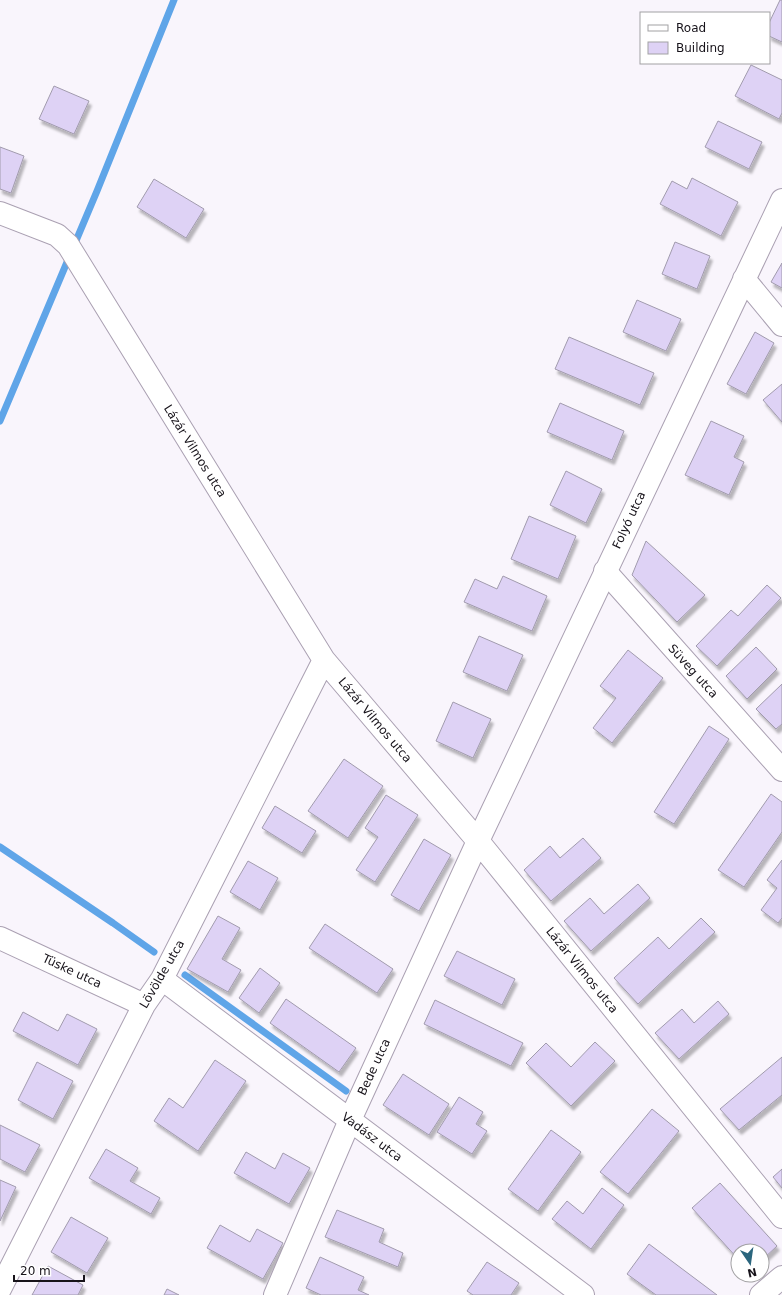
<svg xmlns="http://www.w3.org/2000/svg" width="782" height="1295" viewBox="0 0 782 1295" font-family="'DejaVu Sans',sans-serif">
	<defs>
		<filter id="shadow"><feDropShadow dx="2.5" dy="4.5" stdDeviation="1" flood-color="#0004"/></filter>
	</defs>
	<rect width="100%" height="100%" fill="#f9f5fc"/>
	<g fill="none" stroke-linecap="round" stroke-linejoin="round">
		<path stroke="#5fa5e8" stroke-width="7" d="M0,421L97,191L174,0
			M0,847L113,923L154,952
			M185,975L346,1091"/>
	</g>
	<path fill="#ded2f5" stroke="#a19bad" filter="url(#shadow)" d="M780,0H782V42L769,36V23Z
		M751,65L782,80V113L779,119L735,96Z
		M54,86L89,101L74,134L39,119Z
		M718,121L762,142L749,169L705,147Z
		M0,147L24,156L11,193L0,189Z
		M692,178L738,202L721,236L660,204L672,181L687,189Z
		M154,179L204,209L186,238L137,207Z
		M675,242L710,256L697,289L662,274Z
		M782,263V288L771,282Z
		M637,300L681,319L666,351L623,332Z
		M755,332L774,343L746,394L727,384Z
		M569,337L654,373L640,405L555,369Z
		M782,384V422L763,400Z
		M560,403L624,431L612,460L547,432Z
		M711,421L744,436L734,457L744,462L729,495L685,475Z
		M566,471L602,489L586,523L550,505Z
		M529,516L576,536L558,579L511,559Z
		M646,541L705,595L677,622L632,575Z
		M503,576L547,596L532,631L464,602L475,579L497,589Z
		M767,585L781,598L717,666L696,646L731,610L738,616Z
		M479,636L523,655L507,691L463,672Z
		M756,647L777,669L747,699L726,676Z
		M628,650L663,678L612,743L593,728L616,698L600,686Z
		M782,684V724L776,729L756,709Z
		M453,702L491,719L473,758L436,741Z
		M709,726L729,739L674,824L654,812Z
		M344,759L383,786L348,838L308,811Z
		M771,794L782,802V832L744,887L718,870Z
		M386,795L418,815L375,882L356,870L378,837L365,828Z
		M275,806L316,831L302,853L262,828Z
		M583,838L601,858L551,901L524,870L550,846L560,858Z
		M424,839L451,855L419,911L391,895Z
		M782,860V918L778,923L761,910L777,888L767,880Z
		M248,861L278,878L260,910L230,892Z
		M638,884L650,898L591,951L564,921L590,898L604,914Z
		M218,916L240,928L222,959L241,970L228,992L187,969Z
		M701,918L715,932L638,1004L614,978L658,937L669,949Z
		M325,924L393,969L377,993L309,948Z
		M457,951L515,979L502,1005L444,976Z
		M260,968L280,983L259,1013L239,998Z
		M286,999L356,1048L339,1072L270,1023Z
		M435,1000L523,1043L511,1066L424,1024Z
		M718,1001L729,1014L679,1059L655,1033L682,1009L694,1023Z
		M23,1012L58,1031L67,1014L97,1029L78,1065L13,1031Z
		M595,1042L615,1061L571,1106L526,1063L546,1043L571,1067Z
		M782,1057V1095L739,1130L720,1109Z
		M215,1060L246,1081L198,1151L154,1121L169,1098L183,1108Z
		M37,1062L73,1081L53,1119L18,1100Z
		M403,1074L449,1104L429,1135L383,1105Z
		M459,1097L483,1112L476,1124L487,1131L472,1154L437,1132Z
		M652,1109L679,1131L628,1194L600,1172Z
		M0,1125L40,1145L25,1172L0,1159Z
		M551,1130L581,1152L538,1211L508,1189Z
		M106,1149L138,1168L130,1181L160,1198L151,1214L89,1178Z
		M246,1152L275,1169L283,1153L310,1168L289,1204L234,1173Z
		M782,1169V1188L773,1177Z
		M0,1180L16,1187L0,1221Z
		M720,1183L777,1246L762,1260V1251H738V1259L692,1208Z
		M602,1188L624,1205L591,1249L552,1219L567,1201L583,1214Z
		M337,1210L384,1229L379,1242L403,1253L398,1267L325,1237Z
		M71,1217L108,1238L87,1273L51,1252Z
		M220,1225L250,1242L257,1229L283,1243L263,1279L207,1248Z
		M649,1244L717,1295H656L627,1274Z
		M320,1257L364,1277L358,1290L369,1295H321L306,1288Z
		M487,1262L519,1283L511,1295H473L467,1291Z
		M48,1266L83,1285L78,1295H32Z
		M167,1289L179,1295H164Z"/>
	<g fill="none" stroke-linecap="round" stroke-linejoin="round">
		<g stroke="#aaa0b2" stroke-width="24">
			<path id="street" d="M0,213L57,235L68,245L324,660L478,841L782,1217
				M744,279L782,325
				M605,571L782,770
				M0,938L144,1005
				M162,979L583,1295
				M0,1289L144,1005L162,979L324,660
				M275,1295L350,1120L478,841L782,200
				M761,1295L782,1277"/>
		</g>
		<use href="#street" stroke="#fff" stroke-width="22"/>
	</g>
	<g text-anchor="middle" stroke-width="3" stroke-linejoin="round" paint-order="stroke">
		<g font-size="12" fill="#17131a" stroke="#fff">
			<text transform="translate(195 451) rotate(58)" y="4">Lázár Vilmos utca</text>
			<text transform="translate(629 520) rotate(-65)" y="4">Folyó utca</text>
			<text transform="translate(693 671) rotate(48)" y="4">Süveg utca</text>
			<text transform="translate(375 720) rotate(50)" y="4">Lázár Vilmos utca</text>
			<text transform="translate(582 970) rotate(51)" y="4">Lázár Vilmos utca</text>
			<text transform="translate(72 971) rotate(25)" y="4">Tüske utca</text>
			<text transform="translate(162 974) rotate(-60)" y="4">Lövölde utca</text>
			<text transform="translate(374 1067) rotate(-65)" y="4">Bede utca</text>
			<text transform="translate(372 1137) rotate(37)" y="4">Vadász utca</text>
		</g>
	</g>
	<rect x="640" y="12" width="130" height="52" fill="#ffffff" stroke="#a2a1a3"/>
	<rect x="648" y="25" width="20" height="6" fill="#ffffff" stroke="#a2a1a3"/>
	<text x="676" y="32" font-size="12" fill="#17131a">Road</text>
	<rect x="648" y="42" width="20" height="12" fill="#ded2f5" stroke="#a2a1a3"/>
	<text x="676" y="52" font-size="12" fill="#17131a">Building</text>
	<g transform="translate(750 1263) rotate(167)"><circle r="19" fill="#ffffff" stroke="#a2a1a3"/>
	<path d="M0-3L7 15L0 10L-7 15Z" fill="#2b667e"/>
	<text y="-6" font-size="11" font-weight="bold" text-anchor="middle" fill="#17131a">N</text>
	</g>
	<path d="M14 1275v6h70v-6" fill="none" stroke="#17131a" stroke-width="2"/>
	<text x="20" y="1275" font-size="12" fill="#17131a" stroke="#ffffff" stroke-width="3" paint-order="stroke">20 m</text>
</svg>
